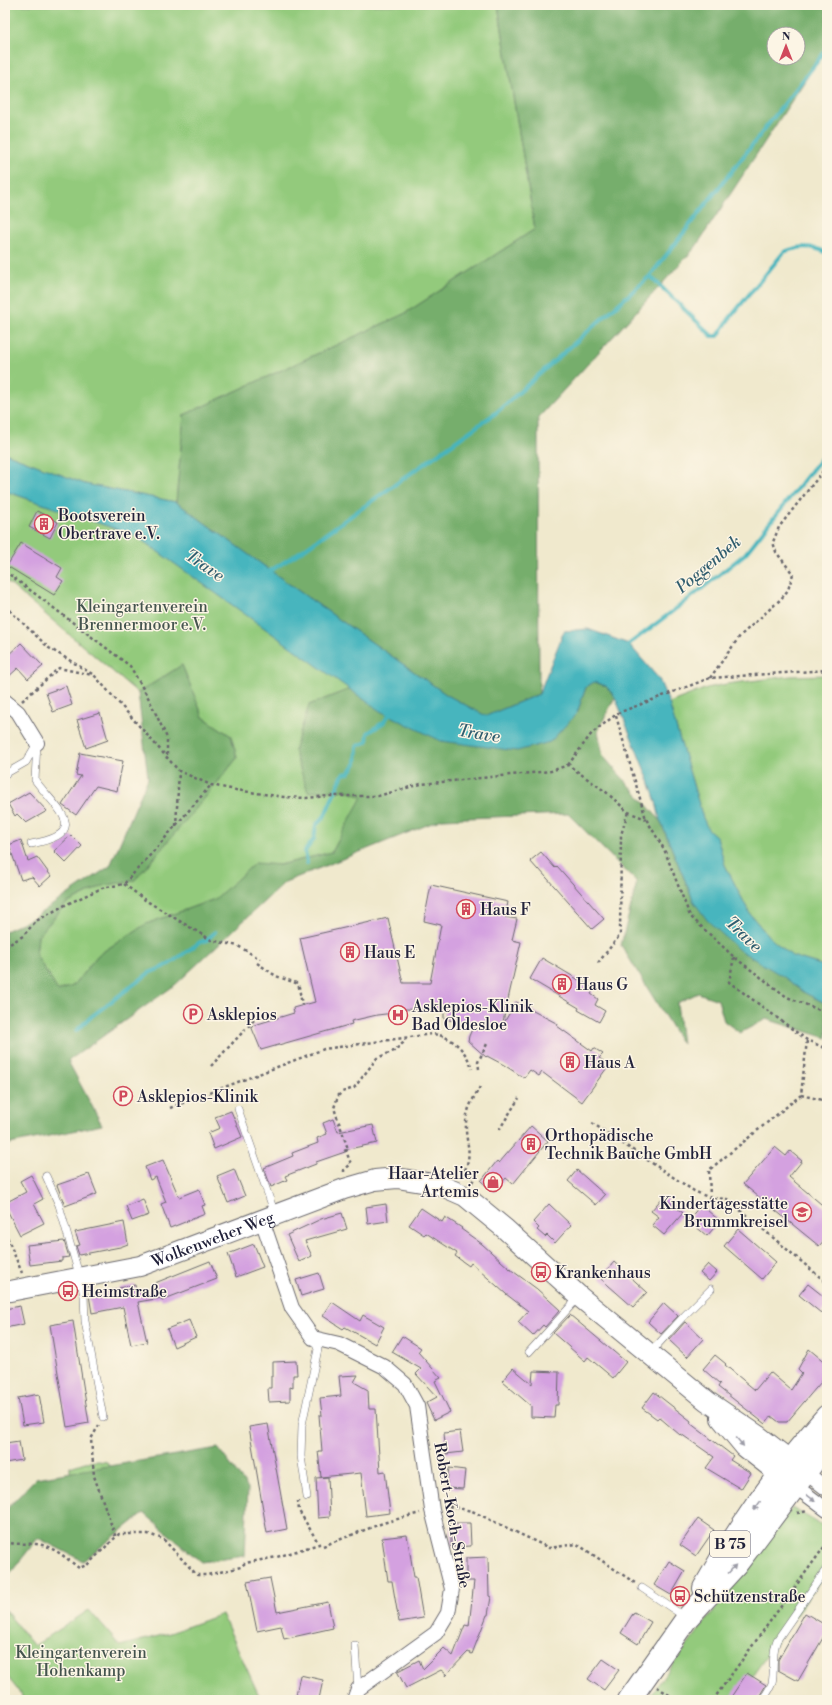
<svg xmlns="http://www.w3.org/2000/svg" width="832" height="1705" viewBox="0 0 832 1705" font-family="'Libre Bodoni',serif">
	<rect width="100%" height="100%" fill="#fcf5e5"/>
	<filter id="ink" filterUnits="userSpaceOnUse"><feTurbulence type="fractalNoise" baseFrequency=".025" numOctaves="2"/><feDisplacementMap in="SourceGraphic" scale="8" xChannelSelector="R" yChannelSelector="G"/><feConvolveMatrix kernelMatrix="1 2 1 2 8 2 1 2 1" color-interpolation-filters="sRGB"/></filter>
	<filter id="wash" filterUnits="userSpaceOnUse"><feTurbulence type="fractalNoise" baseFrequency=".012" numOctaves="4" result="noise"/><feDisplacementMap in="SourceGraphic" scale="16" xChannelSelector="R" yChannelSelector="G"/><feGaussianBlur stdDeviation="0.9" result="paint"/><feColorMatrix in="noise" values="0 0 0 0 0 0 0 0 0 0 0 0 0 0 0 0 0 1.4 0 .05"/><feComposite in="paint" operator="in"/></filter>
	<g filter="url(#wash)">
		<rect width="100%" height="100%" fill="#f0e9cd"/>
		<path fill="#93ca7c" stroke="#5a765c" d="M5,5H498L535,229L404,314L184,415L176,502L85,484L5,453Z
			M5,491L136,536L350,689L309,705V791L346,790L363,797L332,852L280,865L255,864L215,899L146,924L98,955L73,986L58,991L36,955L38,936L66,904L102,886L135,880L209,793L237,758L231,736L203,717L182,665L138,693L5,580Z
			M827,675V967L792,956L769,937L750,914L725,865L717,837L707,829L703,818L669,703L707,688L726,684L791,676Z
			M98,1461L107,1462L110,1469L70,1478V1467L85,1462Z
			M792,1508L827,1528V1572L735,1700H654L649,1696Z
			M5,1610L34,1646L89,1610L120,1646L170,1633L222,1614L261,1700H23L21,1694L5,1674Z"/>
		<path fill="#76ae6c" stroke="#4c6854" fill-rule="evenodd" d="M498,5H827V47L695,248L538,418L539,694L486,716L447,695L300,592L176,502L184,415L404,314L535,229ZM774,34H798V58H774Z
			M182,665L203,717L231,736L237,758L209,793L135,880L102,886L66,904L38,936L36,955L58,991L73,986L98,955L146,924L215,899L255,863L280,865L332,852L362,797L346,790L308,792L294,751L309,705L350,689L441,741L577,713L586,687L594,682L606,686L615,697L598,731L603,756L660,820L694,902L805,993L827,1004V1038L766,1019L740,1033L724,1021L718,1000L698,993L677,1003L682,1044L621,945L637,882L568,814L442,819L285,882L175,985L68,1061L102,1125L5,1145V931L33,918L110,866L148,778L138,693Z
			M218,1448L248,1488L245,1556L201,1562L144,1513L83,1561L38,1538L5,1580V1511L36,1478Z"/>
		<path fill="#46b5be" stroke="#346c7c" d="M5,453L85,484L176,502L300,592L447,695L486,716L539,694L564,631L588,629L629,644L659,679L669,703L703,818L708,829L717,837L725,865L750,914L769,937L792,956L827,967V1004L805,993L784,977L739,950L707,920L694,902L660,820L656,802L649,781L615,697L606,686L594,682L586,687L577,713L550,742L517,751L441,741L380,711L136,536L5,491Z"/>
		<g fill="none" stroke-linecap="round" stroke-linejoin="round">
			<path stroke="#46b5be" stroke-width="4" d="M650,276L712,336H718L729,319L784,252C799,246 812,245 827,253
				M267,573L303,550L497,412L650,276L827,49
				M625,647L685,602L745,554L827,451
				M307,863L305,851L314,839L316,825L324,817L343,774L349,773L356,763L357,746L367,742L368,733L384,722L391,712
				M76,1031L92,1016L149,973L168,965L200,942L207,940L215,932"/>
		</g>
		<g id="blocks">
			<path fill="#d4a1e0" d="M37,511L58,522L50,538L29,527Z
				M21,543L62,568L57,577L63,581L54,595L7,566Z
				M21,643L43,666L28,679L18,668L5,680V658Z
				M66,686L72,705L53,712L46,693Z
				M100,713L108,740L86,748L77,720Z
				M80,753L123,761L117,791L96,786L76,815L62,805L81,776L76,775Z
				M29,792L47,811L26,823L17,814L15,816L8,804Z
				M71,835L82,846L66,863L54,851Z
				M21,840L28,861L37,857L51,876L40,886L32,877L21,880L9,845Z
				M541,852L555,868L557,866L604,919L592,929L539,869L538,870L530,861Z
				M431,885L508,902L505,917L517,919L512,940L521,942L502,1026L516,1002L558,1024L557,1026L592,1051L594,1048L603,1054L599,1058L609,1065L582,1102L542,1072L539,1076L530,1070L524,1078L504,1065L487,1056L486,1057L468,1041L469,1036L474,1025L444,1019V1010L404,1009L403,1012L377,1015L351,1021L352,1024L261,1050L251,1026L294,1013L293,1008L315,1002L300,938L388,918L403,983H430L441,925L424,921Z
				M542,958L594,989L591,994L598,999L595,1005L605,1011L599,1022L578,1010L579,1008L530,979Z
				M231,1111L242,1137L214,1149L208,1133L220,1128L215,1117Z
				M333,1119L338,1132L373,1125L377,1143L344,1150L345,1152L316,1162V1164L285,1176L287,1180L271,1187L264,1168L293,1156L292,1153L318,1143L317,1138L327,1134L323,1123Z
				M531,1126L548,1141L513,1184L506,1178L494,1192L481,1181L497,1161L499,1163Z
				M775,1147L786,1156L790,1151L802,1161L789,1177L827,1209V1237L819,1246L743,1184Z
				M163,1160L179,1197L199,1189L205,1205L202,1206L205,1214L170,1228L161,1204L166,1202L156,1177L150,1180L145,1167Z
				M234,1169L245,1196L228,1203L217,1176Z
				M577,1170L605,1195L596,1205L568,1181Z
				M89,1174L97,1194L65,1206L57,1185Z
				M31,1175L43,1199L34,1204L44,1223L20,1235L5,1206V1203L26,1192L20,1181Z
				M663,1197L683,1213L664,1235L652,1225L659,1217L651,1211Z
				M143,1199L149,1215L132,1221L126,1206Z
				M386,1204L388,1221L368,1224L366,1207Z
				M549,1204L571,1225L555,1243L547,1235L545,1237L537,1230L539,1228L533,1222Z
				M701,1205L720,1221L707,1236L688,1220Z
				M421,1208L442,1222L445,1217L462,1228L461,1229L482,1244L510,1269L537,1289L560,1310L545,1327L543,1325L533,1336L518,1322L528,1311L506,1294L471,1263L469,1266L455,1256L457,1253L426,1233L424,1235L409,1225Z
				M342,1213L347,1229L305,1241L312,1256L299,1262L287,1235L321,1219Z
				M124,1222L128,1244L120,1247L79,1255L76,1246L80,1245L75,1232Z
				M738,1229L776,1262L762,1279L724,1246Z
				M64,1241L69,1257L62,1258V1261L30,1265L27,1245Z
				M254,1244L263,1267L236,1277L228,1254Z
				M210,1261L217,1279L162,1300L161,1298L138,1302L147,1342L131,1345L123,1307L92,1313L89,1295L119,1289V1288L135,1285L136,1293L158,1289L155,1283Z
				M614,1262L647,1292L633,1307L600,1278Z
				M708,1264L717,1272L709,1281L700,1273Z
				M319,1273L324,1289L301,1296L296,1280Z
				M808,1284L827,1299V1306L821,1313L799,1295Z
				M332,1302L360,1321L363,1315L384,1327L375,1344L345,1327L343,1329L323,1316Z
				M664,1303L678,1316L661,1334L648,1322Z
				M20,1306L24,1324L5,1328V1309Z
				M570,1315L626,1362L613,1378L588,1357L585,1361L553,1333Z
				M189,1320L196,1337L174,1347L167,1329Z
				M73,1321L89,1423L67,1427L50,1325Z
				M685,1322L703,1339L687,1357L669,1340Z
				M402,1336L421,1348L418,1352L441,1378L435,1381L450,1412L434,1420L426,1403L437,1397L416,1374L421,1369L392,1352Z
				M809,1349L827,1364V1375L787,1422H779L771,1416L765,1424L718,1387L720,1384L703,1369L715,1355L726,1364L725,1365L755,1390L770,1372L791,1390L802,1373L798,1369Z
				M296,1361L297,1375H293V1388L290,1387V1401L269,1402L268,1388H271V1376H273V1362Z
				M513,1368L532,1384L533,1371L559,1372L558,1405H555L554,1418L531,1417V1406L502,1381Z
				M358,1375L354,1382L368,1390L369,1409H376L380,1472L385,1471L390,1513L366,1516L361,1473L321,1477L318,1451H322L319,1415H322L320,1398L341,1396L339,1376Z
				M654,1392L691,1421L690,1423L733,1456L730,1460L751,1473L741,1489L706,1468L714,1457L681,1434L680,1435L659,1417L657,1419L642,1408Z
				M39,1394L44,1422L23,1425L18,1398Z
				M268,1424L287,1529L267,1533L249,1427Z
				M460,1431L463,1452L446,1454L444,1433Z
				M19,1441L22,1460L5,1463V1443Z
				M449,1468L465,1470L463,1489L446,1488Z
				M328,1477L330,1517L318,1518L316,1478Z
				M698,1519L714,1530L696,1556L680,1545Z
				M451,1523H470L471,1546L451,1547Z
				M407,1535L414,1577H416L423,1618L399,1622L392,1581H388L382,1538Z
				M488,1557L489,1596L491,1597L488,1615H487L472,1654L468,1652L445,1676L446,1674L441,1670L406,1688L397,1671H398L419,1660L423,1669L444,1648L453,1656L465,1625L469,1626L474,1581H466V1558Z
				M669,1561L685,1571L671,1595L654,1585Z
				M270,1578L277,1612L328,1602L333,1628L284,1639L281,1626L257,1631L247,1582Z
				M634,1612L651,1622L638,1644L621,1633Z
				M805,1613L827,1626V1631L798,1681L778,1670V1660Z
				M603,1659L619,1670L604,1690L588,1679Z
				M747,1673L766,1685L757,1700H729Z
				M300,1675L323,1680L319,1699L296,1695Z"/>
		</g>
	</g>
	<g filter="url(#ink)">
		<use href="#blocks" fill-opacity="0" stroke="#6a686e" stroke-width="1"/>
		<g fill="none" stroke-linecap="round" stroke-linejoin="round">
			<g stroke="#6a686e" stroke-width="8">
				<path id="lane" d="M5,774L26,762L36,745
					M31,844C93,833 57,810 35,780L37,743
					M238,1109L275,1214
					M46,1176L59,1205L80,1278L84,1296L85,1321L103,1417
					M529,1352L578,1298
					M650,1353L684,1316L711,1289
					M307,1497L301,1456L302,1425L318,1349L313,1338
					M642,1588L685,1617
					M355,1645L358,1689
					M762,1700C766,1694 770,1689 772,1683C775,1669 771,1654 777,1640L827,1568"/>
			</g>
			<g stroke="#6a686e" stroke-width="16">
				<path id="street" d="M5,701L18,712L37,743
					M262,1220L292,1308L313,1338L339,1344L385,1367L405,1384L417,1406L432,1510L452,1589L448,1613L436,1633L358,1689L354,1700
					M805,1472L827,1489
					M795,1486L827,1510"/>
			</g>
			<g stroke="#6a686e" stroke-width="22">
				<g id="secondary">
					<path id="s1" d="M5,1292L140,1266L344,1189L375,1180L397,1178L440,1185L465,1196L504,1228L580,1297L707,1401L757,1435L802,1470"/>
					<path d="M721,1418L745,1447L792,1484"/>
				</g>
			</g>
			<g stroke="#6a686e" stroke-width="24">
				<path id="primary" d="M704,1588C738,1527 781,1468 827,1416
					M629,1700L687,1618L736,1565L827,1444"/>
			</g>
			<path stroke="#6a686e" stroke-width="2.5" stroke-dasharray="3 3" stroke-linecap="butt" d="M5,571L130,666L149,699L167,738V759
				M5,606L49,648L94,675L179,771L211,785L236,790L284,797L306,798L331,796H378L421,784L551,771L568,765L606,792L628,812L646,819
				M710,678L740,636L781,599L788,590L793,574L776,552L773,542L779,527L827,466
				M22,701L59,668L92,675
				M616,716L646,819L664,849L690,916L734,957L787,997L827,1013
				M568,765L592,733L618,713L710,678L827,670
				M176,826L179,771
				M124,884L145,900L211,940L238,946L260,959
				M5,947L23,936L36,921L67,904L102,888L124,884L152,853L211,785
				M734,957L729,982L807,1040L827,1049
				M257,963L276,976L296,983L299,987L302,1005
				M598,963L620,935L621,835L628,812
				M211,1066L255,1019L253,1011
				M479,1069L478,1062L487,1044
				M801,1095L827,1101
				M170,1108L324,1049L432,1034C451,1035 467,1051 472,1069
				M592,1123L694,1191L710,1198L727,1199L827,1283
				M499,1130L519,1098
				M344,1172V1170L351,1164L346,1151L348,1149L334,1108L338,1096L342,1092L354,1088L377,1058L394,1051L403,1043L407,1037
				M472,1182L475,1177L465,1170C473,1150 465,1143 466,1124C466,1110 473,1099 480,1087
				M710,1198L709,1170L801,1095L807,1040
				M5,1232L22,1273
				M99,1425L91,1439L94,1476L116,1538
				M443,1505L472,1511L549,1548L577,1544L635,1583
				M797,1513L808,1511
				M5,1542C16,1545 25,1543 36,1544C52,1545 66,1558 79,1568L87,1565L119,1534H148L163,1539L197,1575H207L241,1567L245,1563L277,1557L319,1544L299,1511L298,1501
				M323,1546L383,1523L420,1513
				M657,1687L677,1700
				M713,1700L827,1543"/>
			<use href="#lane" stroke="#fff" stroke-width="7"/>
			<use href="#street" stroke="#fff" stroke-width="14"/>
			<use href="#secondary" stroke="#fff" stroke-width="20"/>
			<use href="#primary" stroke="#fff" stroke-width="22"/>
		</g>
		<defs><path id="oneway-solid" d="M-6-.8H1V-3.2L6.5 0L1 3.2V.8H-6Z"/></defs>
		<g fill="#9c9ca7">
			<use href="#oneway-solid" transform="translate(740 1442) rotate(50)"/>
			<use href="#oneway-solid" transform="translate(811 1498) rotate(37)"/>
			<use href="#oneway-solid" transform="translate(757 1506) rotate(126)"/>
			<use href="#oneway-solid" transform="translate(732 1569) rotate(-48)"/>
		</g>
	</g>
	<defs>
		<g id="building-ring" transform="scale(1)"><circle r="9.5" fill="#fcf5e5" stroke="#d1495b" stroke-width="1.5"/><path d="M-4-6H4V6H1V3H-1V6H-4ZM-2.5-4.3h1.7v1.8h-1.7ZM.8-4.3h1.7v1.8H.8ZM-2.5-1h1.7V.8h-1.7ZM.8-1h1.7V.8H.8Z" fill="#d1495b"/></g>
		<g id="parking-ring" transform="scale(1)"><circle r="9.5" fill="#fcf5e5" stroke="#d1495b" stroke-width="1.5"/><path d="M-3.5-5.5H1a3.5 3.5 0 0 1 0 7H-1V5.5H-3.5ZM-1-3.4V-.6H.8a1.4 1.4 0 0 0 0-2.8Z" fill="#d1495b"/></g>
		<g id="hospital-ring" transform="scale(1)"><circle r="9.5" fill="#fcf5e5" stroke="#d1495b" stroke-width="1.5"/><path d="M-5-5h3v3.5h4V-5h3V5h-3V1.5h-4V5h-3Z" fill="#d1495b"/></g>
		<g id="shop-ring" transform="scale(1)"><circle r="9.5" fill="#fcf5e5" stroke="#d1495b" stroke-width="1.5"/><path d="M-5-2.5h2.3a2.7 3.5 0 0 1 5.4 0H5L5.5 6h-11ZM-1.5-2.5h3a1.5 2.3 0 0 0-3 0Z" fill="#d1495b"/></g>
		<g id="school-ring" transform="scale(1)"><circle r="9.5" fill="#fcf5e5" stroke="#d1495b" stroke-width="1.5"/><path d="M0-5L7-2L0 1L-7-2ZM-4 1L0 2.5L4 1V4Q0 6-4 4Z" fill="#d1495b"/></g>
		<g id="bus-ring" transform="scale(1)"><circle r="9.5" fill="#fcf5e5" stroke="#d1495b" stroke-width="1.5"/><path d="M-5-6H5V4H4V6H2V4H-2V6H-4V4H-5ZM-3.5-4V0h7V-4ZM-3.5 1.2v1.5H-2V1.2ZM2 1.2v1.5H3.5V1.2Z" fill="#d1495b"/></g>
	</defs>
	<g fill-rule="evenodd">
		<use href="#building-ring" x="44" y="524"/>
		<use href="#building-ring" x="466" y="909"/>
		<use href="#building-ring" x="350" y="952"/>
		<use href="#building-ring" x="562" y="984"/>
		<use href="#parking-ring" x="193" y="1014"/>
		<use href="#hospital-ring" x="398" y="1015"/>
		<use href="#building-ring" x="570" y="1062"/>
		<use href="#parking-ring" x="123" y="1096"/>
		<use href="#building-ring" x="531" y="1144"/>
		<use href="#shop-ring" x="493" y="1182"/>
		<use href="#school-ring" x="802" y="1212"/>
		<use href="#bus-ring" x="541" y="1272"/>
		<use href="#bus-ring" x="68" y="1291"/>
		<use href="#bus-ring" x="680" y="1596"/>
	</g>
	<g text-anchor="middle" stroke-width="3" stroke-linejoin="round" paint-order="stroke">
		<rect fill="#fcf5e5" stroke="#63616e" stroke-width="1" x="710" y="1531" width="40" height="26" rx="3"/>
		<g font-size="15" font-weight="bold" fill="#22223b">
			<text x="730" y="1549">B 75</text>
		</g>
		<g font-size="16" fill="#22223b" stroke="#fcf5e5" text-anchor="start">
			<text x="58" y="521">Bootsverein<tspan x="58" dy="18">Obertrave e.V.</tspan></text>
			<text x="480" y="915">Haus F</text>
			<text x="364" y="958">Haus E</text>
			<text x="576" y="990">Haus G</text>
			<text x="412" y="1012">Asklepios-Klinik<tspan x="412" dy="18">Bad Oldesloe</tspan></text>
			<text x="207" y="1020">Asklepios</text>
			<text x="584" y="1068">Haus A</text>
			<text x="137" y="1102">Asklepios-Klinik</text>
			<text x="545" y="1141">Orthopädische<tspan x="545" dy="18">Technik Bauche GmbH</tspan></text>
			<text x="479" y="1179" text-anchor="end">Haar-Atelier<tspan x="479" dy="18">Artemis</tspan></text>
			<text x="788" y="1209" text-anchor="end">Kindertagesstätte<tspan x="788" dy="18">Brummkreisel</tspan></text>
			<text x="555" y="1278">Krankenhaus</text>
			<text x="82" y="1297">Heimstraße</text>
			<text x="694" y="1602">Schützenstraße</text>
		</g>
		<g font-size="16" fill="#44544e" stroke="#fcf5e5">
			<text x="142" y="612">Kleingartenverein<tspan x="142" dy="18">Brennermoor e.V.</tspan></text>
			<text x="81" y="1658">Kleingartenverein<tspan x="81" dy="18">Hohenkamp</tspan></text>
		</g>
		<g font-size="16" fill="#22223b" stroke="#fcf5e5">
			<text dy="6" stroke="none"><textPath href="#s1" startOffset="215">Wolkenweher Weg</textPath></text>
			<text transform="translate(453 1515) rotate(80)" y="6">Robert-Koch-Straße</text>
		</g>
		<g font-size="17" font-style="italic" fill="#305d6f" stroke="#fcf5e5">
			<text transform="translate(708 564) rotate(-40)" y="6">Poggenbek</text>
			<text transform="translate(205 565) rotate(34)" y="6">Trave</text>
			<text transform="translate(479 733) rotate(9)" y="6">Trave</text>
			<text transform="translate(744 934) rotate(44)" y="6">Trave</text>
		</g>
	</g>
	<rect width="832" height="1705" fill="none" stroke="#fcf5e5" stroke-width="20"/>
	<g transform="translate(786 46)"><circle r="19" fill="#fcf5e5" stroke="#a5a1a1"/>
	<path d="M0-3L7 15L0 10L-7 15Z" fill="#d1495b"/>
	<text y="-6" font-size="11" font-weight="bold" text-anchor="middle" fill="#22223b">N</text>
	</g>
</svg>
